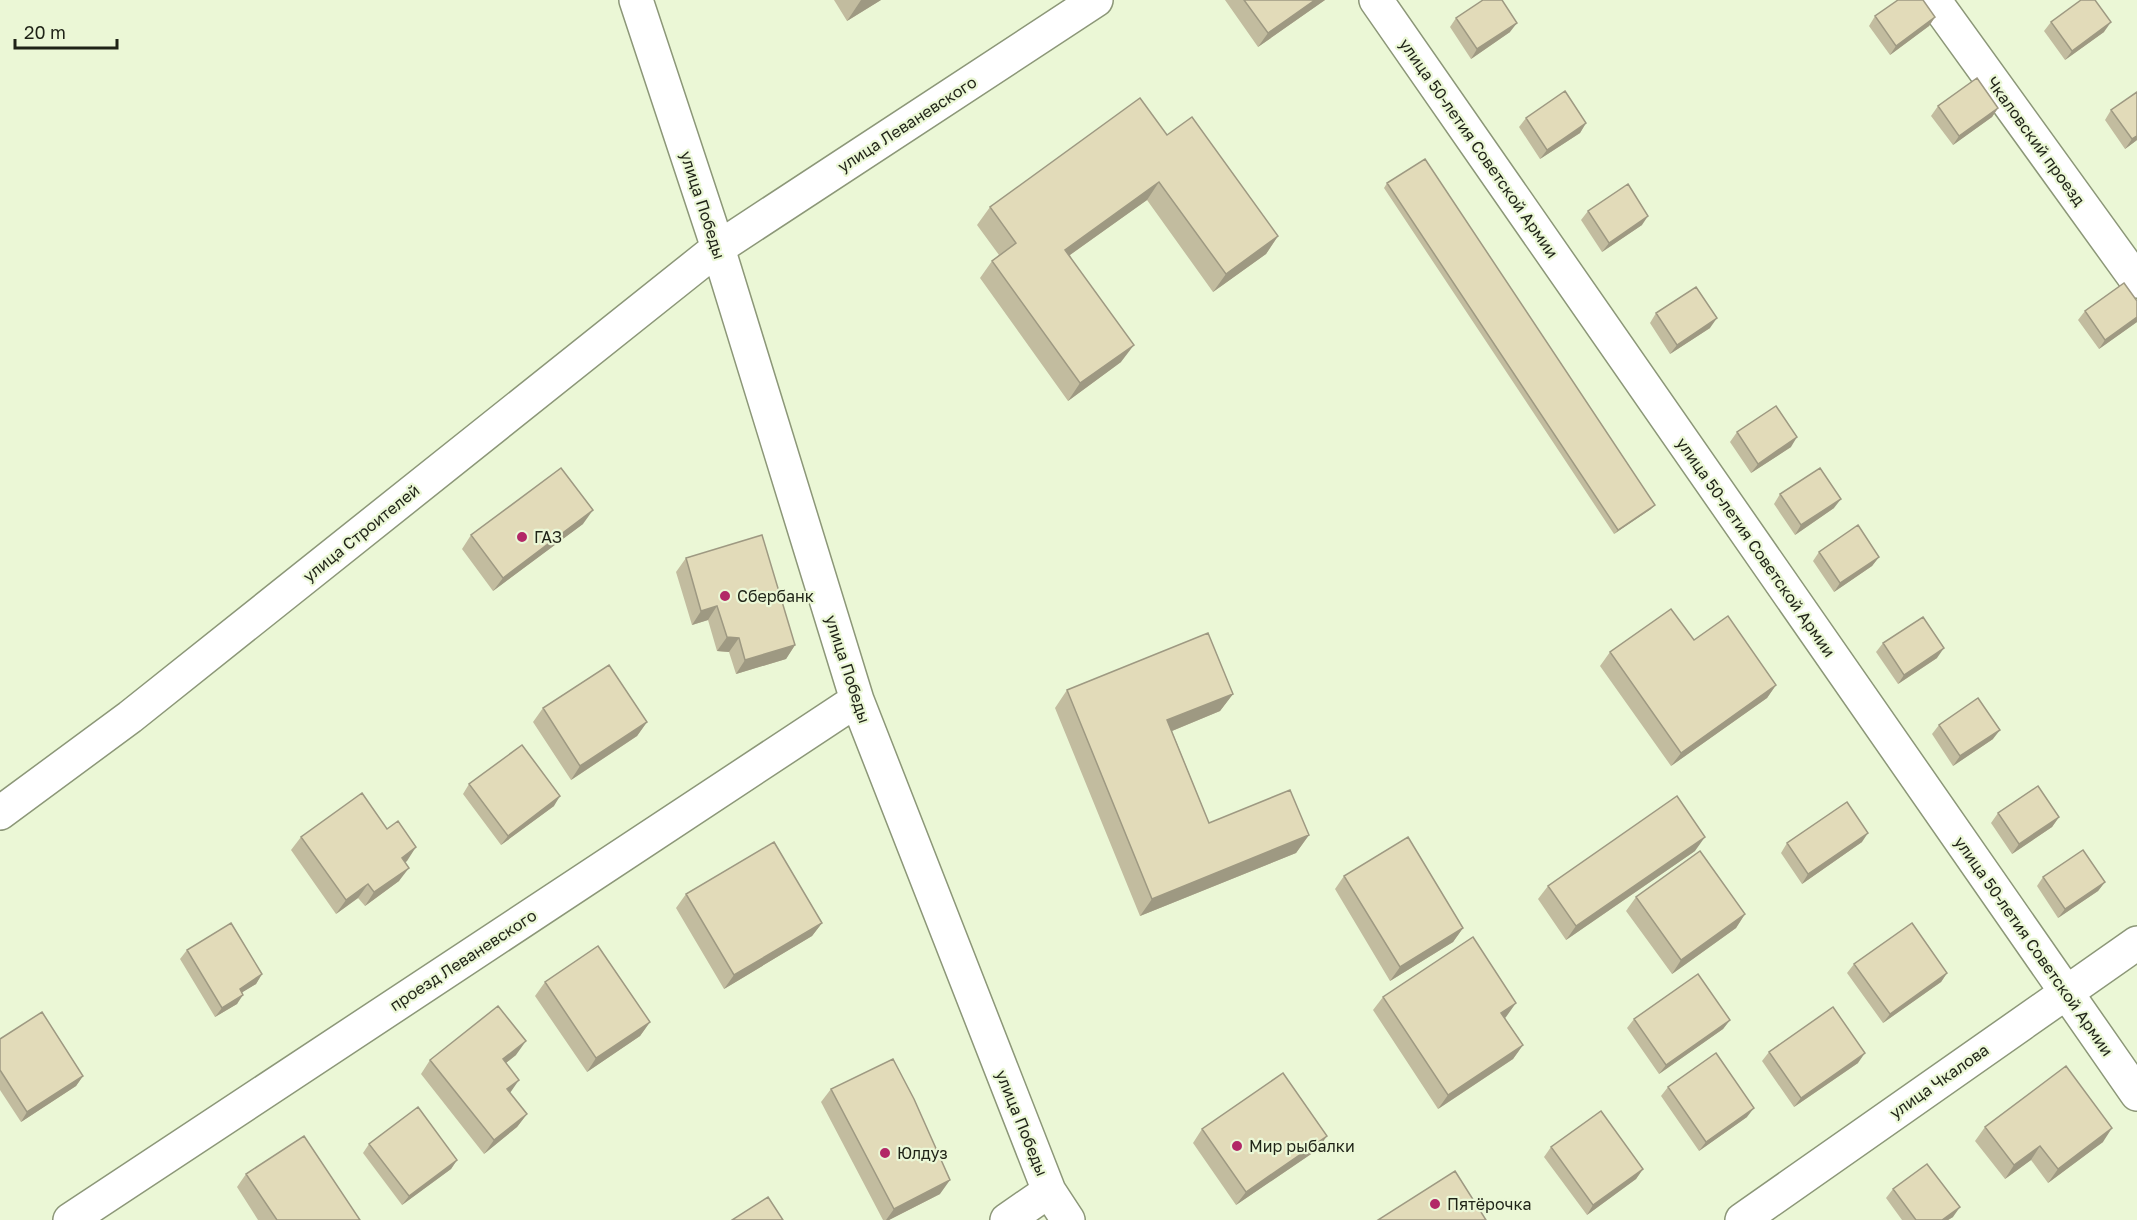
<svg xmlns="http://www.w3.org/2000/svg" width="2137" height="1220" viewBox="0 0 2137 1220" font-family="'Golos Text',sans-serif">
	<rect width="100%" height="100%" fill="#ebf7d6"/>
	<g fill="none" stroke-linecap="round" stroke-linejoin="round">
		<g stroke="#8c9778" stroke-width="36">
			<path id="minor" d="M636,0L718,248L857,700L1049,1191L1068,1220
				M1376,0L2137,1094
				M1934,0L2137,281
				M0,813L130,717L718,248L1096,0
				M70,1220L857,700
				M1007,1220L1049,1191
				M1742,1220L2137,943"/>
		</g>
		<use href="#minor" stroke="#fff" stroke-width="33"/>
	</g>
	<path fill="#c2bc9f" d="M834,0H881L847,21Z
		M1225,0H1325L1258,47Z
		M1875,16L1935,17L1929,26L1890,55L1869,26Z
		M1456,18L1510,32L1471,59L1450,27Z
		M2051,22L2104,32L2065,60L2044,31Z
		M2137,92V140L2125,149L2105,120L2111,110Z
		M1938,106L1998,108L1992,117L1953,145L1931,116Z
		M1526,118L1586,123L1580,133L1540,159L1519,127Z
		M1167,135L1278,236L1266,254L1213,292L1147,200L1070,255L1121,362L1068,401L980,278L992,261L999,255L977,225L990,207Z
		M1387,183L1651,509L1614,534L1384,188Z
		M1588,211L1642,225L1602,252L1581,220Z
		M2137,301V322L2099,349L2078,320L2085,311Z
		M1656,313L1710,328L1670,354L1650,323Z
		M1737,432L1791,447L1751,473L1730,442Z
		M1780,494L1834,508L1795,535L1774,504Z
		M583,524L493,591L462,549L471,535Z
		M1819,552L1879,557L1872,566L1834,592L1813,561Z
		M686,558L795,645L786,659L736,674L729,652L717,651L708,620L692,625L676,572Z
		M1694,640L1776,685L1767,698L1671,766L1600,666L1610,652Z
		M1883,643L1937,658L1898,684L1876,652Z
		M1067,690L1233,694L1220,711L1172,731L1209,823L1309,835L1296,853L1140,916L1055,708Z
		M543,708L647,722L637,736L571,780L533,722Z
		M1939,725L1993,739L1953,766L1932,734Z
		M469,784L554,806L501,845L463,794Z
		M1998,813L2059,817L2052,827L2012,854L1991,823Z
		M301,837L407,861L405,862L399,881L365,906L358,898L336,914L291,850Z
		M1862,842L1802,884L1781,853L1787,843Z
		M1695,851L1566,940L1538,899L1548,886Z
		M1344,876L1463,928L1453,942L1390,981L1335,889Z
		M2043,877L2105,882L2098,891L2058,918L2037,886Z
		M686,894L822,923L812,936L724,989L676,908Z
		M1636,897L1745,914L1736,928L1672,974L1626,911Z
		M187,950L262,974L256,984L242,992L237,1004L215,1017L180,959Z
		M1854,964L1947,973L1941,982L1883,1023L1847,973Z
		M545,982L650,1022L640,1036L587,1072L535,996Z
		M1383,997L1506,1017L1505,1018L1523,1045L1513,1059L1438,1109L1373,1010Z
		M1634,1019L1730,1020L1723,1029L1659,1074L1627,1028Z
		M0,1039L83,1076L76,1086L21,1122L0,1090Z
		M1769,1052L1858,1063L1794,1107L1762,1061Z
		M516,1055L506,1063L510,1093L527,1114L517,1127L484,1154L421,1074L430,1060Z
		M1668,1087L1747,1117L1699,1151L1661,1096Z
		M831,1089L940,1194L889,1220H883L821,1102Z
		M1985,1127L2103,1142L2048,1183L2031,1160L2005,1179L1975,1141Z
		M1202,1129L1317,1150L1236,1205L1193,1143Z
		M369,1144L457,1160L451,1169L402,1205L363,1153Z
		M1551,1147L1643,1169L1636,1179L1587,1215L1544,1157Z
		M246,1174L360,1220H258L237,1187Z
		M1893,1189L1953,1217L1948,1220H1902L1886,1198Z"/>
	<path fill="#9e9982" d="M861,0H881L847,21Z
		M1315,0H1325L1258,47L1268,33Z
		M1935,17L1929,26L1890,55L1896,46Z
		M2111,22L2104,32L2065,60L2072,51Z
		M1517,23L1510,32L1471,59L1477,49Z
		M1998,108L1992,117L1953,145L1959,136Z
		M1586,123L1580,133L1540,159L1547,150Z
		M2137,136V140L2125,149L2132,139Z
		M1159,182L1147,200L1053,267L1065,250Z
		M1648,216L1642,225L1602,252L1609,243Z
		M1278,236L1266,254L1213,292L1226,274Z
		M2137,317V322L2099,349L2105,340Z
		M1717,318L1710,328L1670,354L1677,345Z
		M1134,345L1121,362L1068,401L1080,383Z
		M1797,437L1791,447L1751,473L1758,464Z
		M1841,499L1834,508L1795,535L1801,525Z
		M1655,505L1651,509L1614,534L1618,530Z
		M593,510L583,524L493,591L503,578Z
		M1879,557L1872,566L1834,592L1840,583Z
		M717,606L708,620L692,625L701,611Z
		M727,637L739,638L729,652L717,651Z
		M795,645L786,659L736,674L745,660Z
		M1944,648L1937,658L1898,684L1904,675Z
		M1776,685L1767,698L1671,766L1681,753Z
		M1233,694L1220,711L1155,738L1167,720Z
		M647,722L637,736L571,780L580,766Z
		M2000,730L1993,739L1953,766L1960,756Z
		M560,796L554,806L501,845L508,836Z
		M2059,817L2052,827L2012,854L2019,844Z
		M1868,833L1862,842L1802,884L1808,874Z
		M1309,835L1296,853L1140,916L1152,899Z
		M1705,837L1695,851L1566,940L1576,926Z
		M416,847L407,861L393,871L402,858Z
		M409,868L399,881L365,906L374,892Z
		M2105,882L2098,891L2058,918L2065,909Z
		M368,884L358,898L336,914L346,900Z
		M1745,914L1736,928L1672,974L1681,960Z
		M822,923L812,936L724,989L734,975Z
		M1463,928L1453,942L1390,981L1400,967Z
		M1947,973L1941,982L1883,1023L1890,1014Z
		M262,974L256,984L233,998L240,989Z
		M243,995L237,1004L215,1017L222,1008Z
		M1516,1003L1506,1017L1492,1026L1501,1013Z
		M1730,1020L1723,1029L1659,1074L1666,1065Z
		M650,1022L640,1036L587,1072L596,1058Z
		M526,1041L516,1055L493,1073L503,1059Z
		M1523,1045L1513,1059L1438,1109L1448,1095Z
		M1865,1053L1858,1063L1794,1107L1801,1098Z
		M83,1076L76,1086L21,1122L27,1112Z
		M519,1080L510,1093L507,1089Z
		M1754,1108L1747,1117L1699,1151L1706,1142Z
		M527,1114L517,1127L484,1154L494,1140Z
		M2112,1128L2103,1142L2048,1183L2058,1169Z
		M1327,1136L1317,1150L1236,1205L1246,1192Z
		M2040,1146L2031,1160L2005,1179L2014,1165Z
		M457,1160L451,1169L402,1205L409,1196Z
		M1643,1169L1636,1179L1587,1215L1593,1205Z
		M950,1180L940,1194L889,1220H886L894,1209Z
		M1960,1207L1953,1217L1948,1220H1942Z"/>
	<path fill="#e2dbb9" stroke="#9e9982" stroke-width="1.5" d="M1244,0H1315L1268,33Z
		M1483,0H1502L1517,23L1477,49L1456,18Z
		M1898,0H1923L1935,17L1896,46L1875,16Z
		M2081,0H2095L2111,22L2072,51L2051,22Z
		M1977,78L1998,108L1959,136L1938,106Z
		M1565,91L1586,123L1547,150L1526,118Z
		M2137,92V136L2132,139L2111,110Z
		M1140,98L1167,135L1192,117L1278,236L1226,274L1159,182L1065,250L1134,345L1080,383L992,261L1016,243L990,207Z
		M1425,159L1655,505L1618,530L1387,183Z
		M1628,184L1648,216L1609,243L1588,211Z
		M2124,283L2137,301V317L2105,340L2085,311Z
		M1696,287L1717,318L1677,345L1656,313Z
		M1776,406L1797,437L1758,464L1737,432Z
		M561,468L593,510L503,578L471,535Z
		M1820,468L1841,499L1801,525L1780,494Z
		M1858,525L1879,557L1840,583L1819,552Z
		M762,535L795,645L745,660L739,638L727,637L717,606L701,611L686,558Z
		M1671,609L1694,640L1728,616L1776,685L1681,753L1610,652Z
		M1923,617L1944,648L1904,675L1883,643Z
		M1208,633L1233,694L1167,720L1209,823L1290,790L1309,835L1152,899L1067,690Z
		M609,665L647,722L580,766L543,708Z
		M1978,698L2000,730L1960,756L1939,725Z
		M522,745L560,796L508,836L469,784Z
		M2038,786L2059,817L2019,844L1998,813Z
		M362,793L387,829L398,821L416,847L402,858L409,868L374,892L368,884L346,900L301,837Z
		M1677,796L1705,837L1576,926L1548,886Z
		M1847,802L1868,833L1808,874L1787,843Z
		M1408,837L1463,928L1400,967L1344,876Z
		M774,842L822,923L734,975L686,894Z
		M2083,850L2105,882L2065,909L2043,877Z
		M1700,851L1745,914L1681,960L1636,897Z
		M231,923L262,974L240,989L243,995L222,1008L187,950Z
		M1912,923L1947,973L1890,1014L1854,964Z
		M1473,937L1516,1003L1501,1013L1523,1045L1448,1095L1383,997Z
		M598,946L650,1022L596,1058L545,982Z
		M1698,974L1730,1020L1666,1065L1634,1019Z
		M498,1006L526,1041L503,1059L519,1080L507,1089L527,1114L494,1140L430,1060Z
		M1833,1007L1865,1053L1801,1098L1769,1052Z
		M42,1012L83,1076L27,1112L0,1070V1039Z
		M1716,1053L1754,1108L1706,1142L1668,1087Z
		M893,1059L914,1099L950,1180L894,1209L831,1089Z
		M2066,1066L2112,1128L2058,1169L2040,1146L2014,1165L1985,1127Z
		M1283,1073L1327,1136L1246,1192L1202,1129Z
		M418,1107L457,1160L409,1196L369,1144Z
		M1601,1111L1643,1169L1593,1205L1551,1147Z
		M304,1136L360,1220H277L246,1174Z
		M1927,1164L1960,1207L1942,1220H1916L1893,1189Z
		M1455,1171L1486,1220H1378Z
		M768,1197L783,1220H732Z"/>
	<g fill="#b22867" stroke="#ebf7d6" stroke-width="2">
		<circle cx="522" cy="537" r="6"/>
		<circle cx="725" cy="596" r="6"/>
		<circle cx="1237" cy="1146" r="6"/>
		<circle cx="885" cy="1153" r="6"/>
		<circle cx="1435" cy="1204" r="6"/>
	</g>
	<g text-anchor="middle" stroke-width="4.5" stroke-linejoin="round" paint-order="stroke">
		<g font-size="16" fill="#1f2317" stroke="#ebf7d6">
			<text transform="translate(907 124) rotate(-33)" y="6">улица Леваневского</text>
			<text transform="translate(2036 141) rotate(54)" y="6">Чкаловский проезд</text>
			<text transform="translate(1479 148) rotate(55)" y="6">улица 50-летия Советской Армии</text>
			<text transform="translate(703 205) rotate(72)" y="6">улица Победы</text>
			<text transform="translate(361 533) rotate(-39)" y="6">улица Строителей</text>
			<text transform="translate(1756 547) rotate(55)" y="6">улица 50-летия Советской Армии</text>
			<text transform="translate(848 669) rotate(72)" y="6">улица Победы</text>
			<text transform="translate(2034 946) rotate(55)" y="6">улица 50-летия Советской Армии</text>
			<text transform="translate(463 960) rotate(-33)" y="6">проезд Леваневского</text>
			<text transform="translate(1939 1081) rotate(-35)" y="6">улица Чкалова</text>
			<text transform="translate(1022 1123) rotate(68)" y="6">улица Победы</text>
		</g>
		<g font-size="16" fill="#1f2317" stroke="#ebf7d6" text-anchor="start">
			<text x="534" y="543">ГАЗ</text>
			<text x="737" y="602">Сбербанк</text>
			<text x="1249" y="1152">Мир рыбалки</text>
			<text x="897" y="1159">Юлдуз</text>
			<text x="1447" y="1210">Пятёрочка</text>
		</g>
	</g>
	<path d="M15 39v9h102v-9" fill="none" stroke="#1f2317" stroke-width="3"/>
	<text x="24" y="39" font-size="18" fill="#1f2317" stroke="#ebf7d6" stroke-width="4.5" paint-order="stroke">20 m</text>
</svg>
